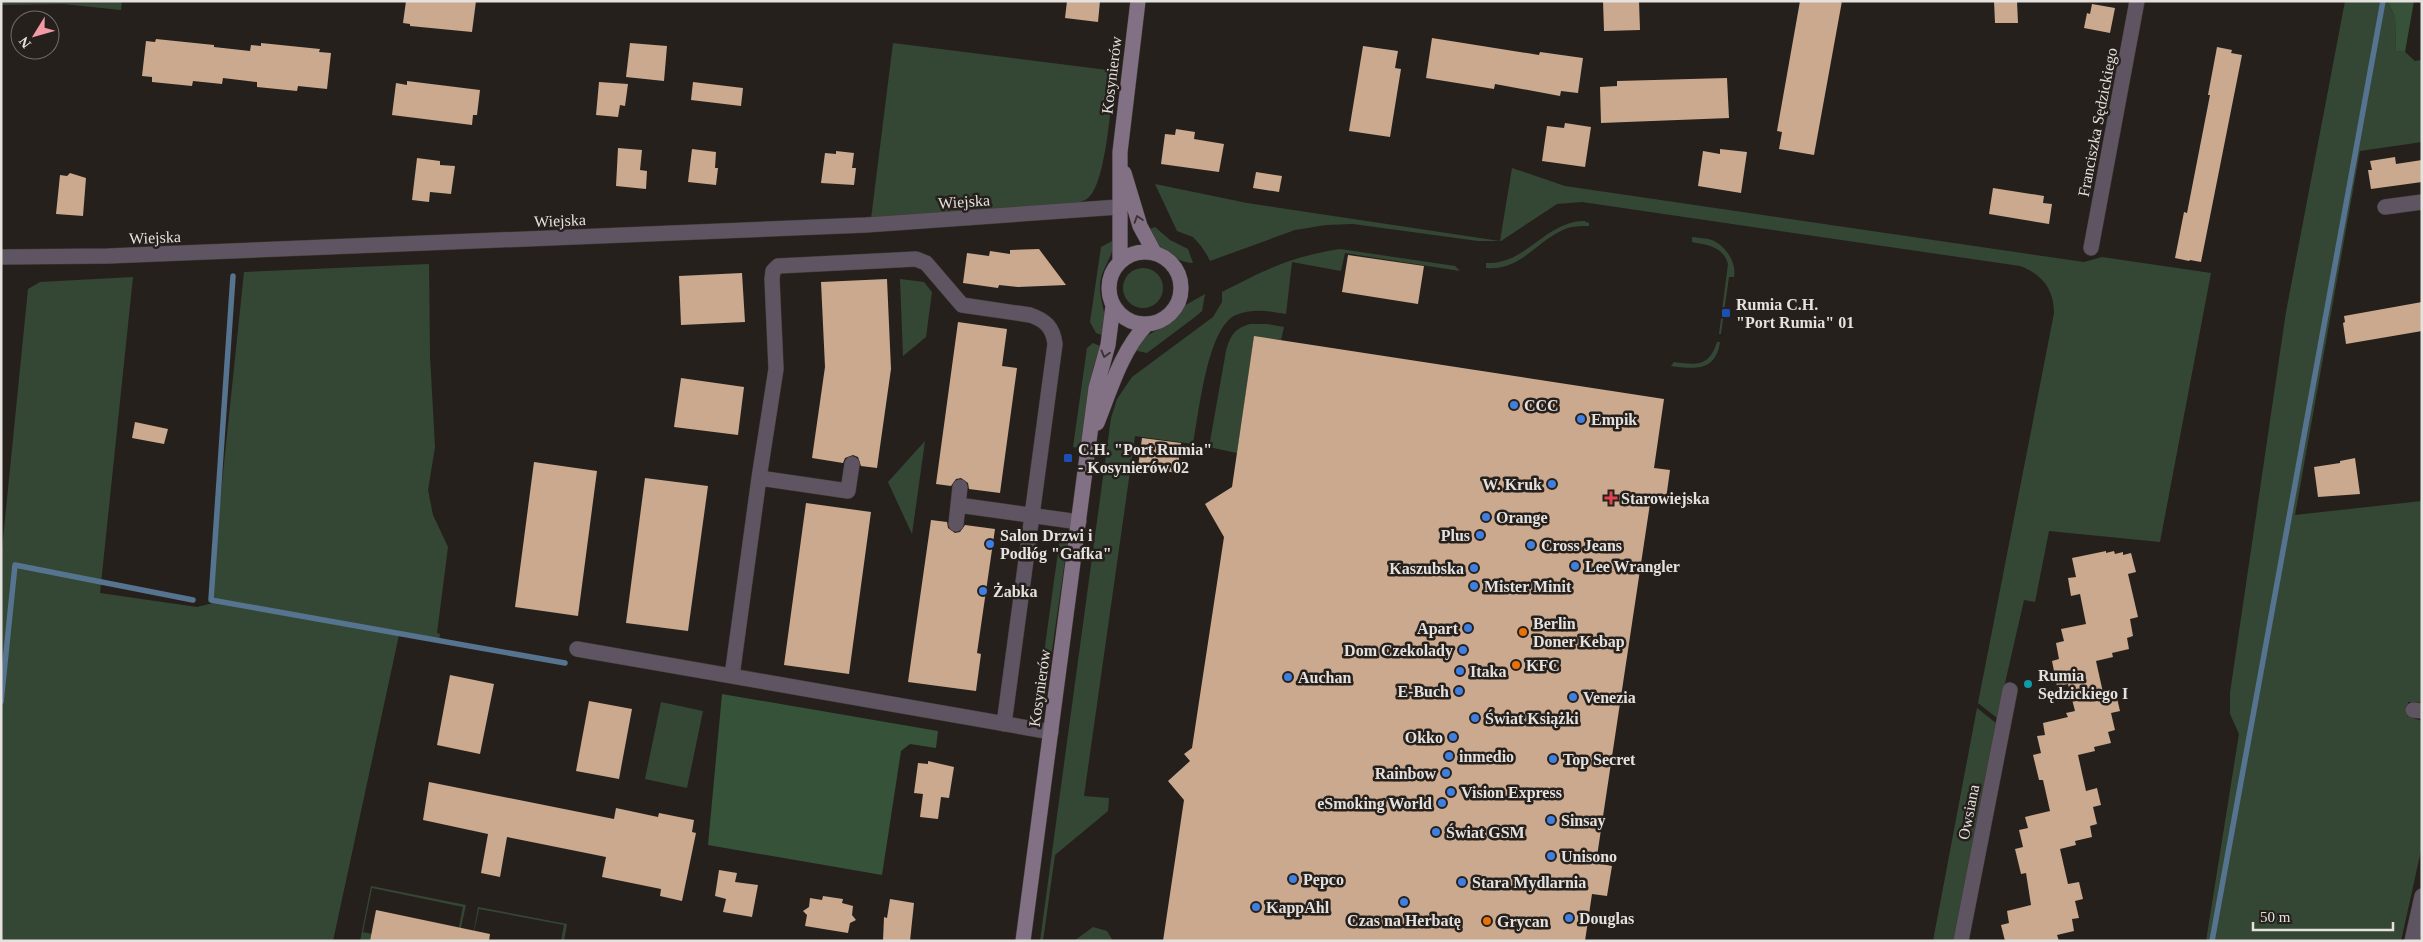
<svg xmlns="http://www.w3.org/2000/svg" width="2423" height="942" viewBox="0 0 2423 942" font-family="'Times New Roman',serif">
	<rect width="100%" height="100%" fill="#26201c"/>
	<path fill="#344735" d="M1,1H122L121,10L63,4L1,5Z
		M2345,1H2387L2395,16L2396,51L2405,52L2415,61L2422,60V142L2360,151L2295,515L2422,501V702H2408L2407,716L2422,721V846L2401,941H2206L2239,734L2230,714V693L2286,312Z
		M893,43L1115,71C1111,97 1107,183 1088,198C1083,202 1073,204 1067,206L871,219Z
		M1512,168L1565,186L2084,262L2102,257L2211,273L2160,542L2049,531L2035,602L2024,600L1997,718L1978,703L2054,313C2054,289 2042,274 2020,266L1582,202L1557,204L1501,241H1478L1353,224L1326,225L1295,230L1210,261C1206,252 1200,244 1193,237L1177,231L1155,184L1247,203L1500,241Z
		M1584,221L1589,223V226C1581,226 1572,226 1565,229C1536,241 1521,271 1486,268V263C1526,265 1546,221 1584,221Z
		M1155,227L1170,240L1188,249L1193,263C1172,262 1159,246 1147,230Z
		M1692,237C1698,238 1706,238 1712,240C1726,246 1737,263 1734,277H1729L1721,334H1719L1728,264C1723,246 1707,245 1692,242Z
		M1114,240C1113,259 1101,268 1100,285C1099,301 1108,314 1105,336L1096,333L1090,322L1101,247Z
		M1340,249L1455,266L1460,271L1345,253L1341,271L1292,262L1286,314C1269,311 1252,308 1236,315C1207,327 1199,414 1193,444L1135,436L1084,796L1109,798L1108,811L1055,855L1043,941H1040L1111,418L1117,399L1132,377L1213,317L1222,302V292C1267,269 1290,257 1340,249Z
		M429,264L430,356L435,447L428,490L433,515L448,547L437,633L440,634L439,642L399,635L333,941H1V559L28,289L40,282L133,277L100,593L197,607L217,602L210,598L244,272Z
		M1123 288a20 20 0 1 1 40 0a20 20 0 1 1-40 0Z
		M900,279L924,282L932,292L926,337L903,356Z
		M1205,294L1202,311L1195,317L1147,353L1133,350L1143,338L1173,321L1184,306Z
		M1250,324H1267L1284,327L1281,340L1254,337L1237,453L1209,447L1226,351C1230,336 1235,328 1250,324Z
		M1717,342H1720C1716,372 1694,369 1671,366L1674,362C1697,365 1709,367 1717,342Z
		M1093,343L1100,346L1093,369L1081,448L1073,447L1087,348Z
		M925,441L912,534L888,482Z
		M1061,530L1068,539L1043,713L1035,719Z
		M661,702L703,711L687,788L645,779Z
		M1977,708L1996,723L1954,941H1933Z
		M371,886L466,905L458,941H456L463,907L372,888L363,932L372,934L370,941H360Z
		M478,907L567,924L564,941H561L564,925L479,909L472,941Z
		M1093,927L1107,931L1113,941H1074Z"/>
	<path fill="#365239" d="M2414,1L2405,52L2396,51L2395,16L2387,1Z
		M722,694L938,731L936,748L910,744L901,751L882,875L708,845Z"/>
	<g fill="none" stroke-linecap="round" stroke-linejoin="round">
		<path stroke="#56748f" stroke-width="5.5" d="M233,276L211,600L565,663
			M1,702L15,565L193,600
			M2212,941L2383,1"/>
	</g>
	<path fill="#caa98e" d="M406,1H476L472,32L410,26V24L403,23Z
		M1067,1H1100L1098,22L1065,18Z
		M1603,1H1639L1640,30L1604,31Z
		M1800,1H1842L1814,155L1779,149L1782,132L1777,131Z
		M1994,1H2017L2018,23H1995Z
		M2092,4L2115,8L2110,33L2084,28L2087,13L2090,14Z
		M1432,38L1539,55L1540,52L1583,58L1578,93L1561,91L1560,96L1495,84L1494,89L1426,78Z
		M156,39L214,45V47L250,51L251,45L261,46V43L320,49L319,52L331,53L327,89L298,86L297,91L257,87V82L223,78L222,84L193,81L192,86L152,82V77L142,76L146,41L155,42Z
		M630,43L667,46L664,81L626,77Z
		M1363,46L1398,51L1395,68L1401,69L1390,137L1349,131Z
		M2217,47L2232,50L2231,53L2242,55L2201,262L2190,260L2189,261L2175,258L2184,212L2187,213L2210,95H2208Z
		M1727,78L1729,118L1601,123L1600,87L1617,86V81Z
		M407,81L480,90L477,115H473L472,125L392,115L396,83L407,85Z
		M599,82L628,84L625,106L620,105L618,117L596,115Z
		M693,82L743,88L741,106L691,100Z
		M1565,123L1591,127L1585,167L1542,161L1547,126L1564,128Z
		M1176,129L1195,132L1194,139L1224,144L1219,172L1161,164L1165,134L1175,135Z
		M618,148L642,150L640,170L647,171L646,189L616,186Z
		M692,149L716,152L715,168H718L716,185L688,182Z
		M1720,149L1747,152L1741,193L1698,186L1703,151L1720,154Z
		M836,151L854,153L852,168H856L854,185L821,183L825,153L836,154Z
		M2395,157L2396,164L2422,160V182L2371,189L2368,170H2372L2370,161Z
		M417,158L440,161V165L455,166L451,194L430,192L429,202L412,200Z
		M1256,172L1282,176L1279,192L1253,188Z
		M70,173L86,178L83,216L56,214L60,175L67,176Z
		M1993,188L2044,196L2043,203L2052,204L2049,224L1989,214Z
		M1039,249L1066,285L1018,287L999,285L998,288L963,283L967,253L989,256L990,251L1010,254V250Z
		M1348,255L1424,266L1418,304L1342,292Z
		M742,273L745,322L681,325L679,276Z
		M887,279L891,369L877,468L861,466L858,457L853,455L845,458L843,463L812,458L825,367L821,282Z
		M2422,302V331L2346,344L2343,323L2345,322L2344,316Z
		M958,322L1007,329L1002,366L1017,368L1000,493L969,489L968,483L961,478L956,479L951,486L936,484Z
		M1254,336L1664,399L1654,468L1670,470L1666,499L1651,497L1596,863L1612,866L1607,896L1592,894L1585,941H1163L1184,800L1168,781L1190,761L1184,754L1192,748L1224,537L1205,504L1232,487Z
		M681,378L744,387L738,435L674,427Z
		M135,422L168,429L164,444L132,438Z
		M1142,438L1181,443L1177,473L1138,467Z
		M2355,458L2360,494L2318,497L2314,467L2340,463V461Z
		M534,462L597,471L578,616L515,607Z
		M645,478L708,486L688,631L626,623Z
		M806,503L871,512L849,674L784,665Z
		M931,520L947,522L948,528L955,533L960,532L965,525L995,529L977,653L981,654L976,691L908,682Z
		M2106,551V553L2114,551L2115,554L2123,552V555L2131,553L2136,572L2128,574L2138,617L2130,619L2133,636L2127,638L2129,649L2112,653L2113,657L2096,661L2104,697L2116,694L2120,711L2111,713L2115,730L2108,732L2111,743L2094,747L2095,751L2078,755L2086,791L2097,788L2101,805L2093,807L2097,824L2090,826L2092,837L2075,841L2076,845L2060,849L2068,884L2079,882L2083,899L2075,901L2079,918L2072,919L2074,931L2057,935L2059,941H2005L2001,925L2009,923L2007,911L2031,905L2026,873L2021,874L2015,849L2023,847L2019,830L2028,828L2025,817L2050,811L2043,780H2039L2033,755L2041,753L2037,736L2045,735L2043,723L2068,717L2066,713L2075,711L2068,684L2057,686L2052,661L2059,659L2056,643L2064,641L2061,629L2086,624L2080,594L2071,596L2068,578L2076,577L2072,558Z
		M450,675L494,684L480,754L437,745Z
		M589,701L632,709L619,779L576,771Z
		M928,761L954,767L949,798L941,797L938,819L920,817L923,794L914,793L918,763L928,764Z
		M429,782L614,819L616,808L658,817L659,813L694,820L692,832L696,833L682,901L660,896L661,889L602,877L606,857L507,837L500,877L481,873L488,834L423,820Z
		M719,870L737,873L735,882L758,885L752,917L723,912L726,899L715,896Z
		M823,896L843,899L842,903L853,906L852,915L856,920L850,923L848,933L805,926L807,915L803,911L809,907L810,898L822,900Z
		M890,899L914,903L910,941H883L884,917L887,918Z
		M376,910L490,934L489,941H370Z"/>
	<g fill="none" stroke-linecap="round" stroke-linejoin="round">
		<g stroke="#413b37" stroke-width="16">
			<path id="street" d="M2385,207L2422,202
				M2091,248L2137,1
				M1,257L108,256L866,225L1119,207
				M759,478L776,369L772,279L773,271L778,266L916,259L926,263L962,305L1030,315C1045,320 1053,327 1055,344L1004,724
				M958,505L1079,522
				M956,524L960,487
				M577,649L1051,732
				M732,676L759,478L848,491L852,464
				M2413,710L2422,711
				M1961,941L2010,690
				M2412,941L2422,896"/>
		</g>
		<g stroke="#413b37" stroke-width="16">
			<path id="secondary" d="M1124,173L1140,226L1154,252
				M1109 288a36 36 0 1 1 72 0a36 36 0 1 1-72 0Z
				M1120,261V152L1138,1
				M1097,423C1111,388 1121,352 1146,325
				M1023,941L1096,388L1108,345L1113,306"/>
		</g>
		<use href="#street" stroke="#5f5461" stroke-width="15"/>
		<use href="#secondary" stroke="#827184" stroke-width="15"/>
	</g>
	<defs><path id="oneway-chevron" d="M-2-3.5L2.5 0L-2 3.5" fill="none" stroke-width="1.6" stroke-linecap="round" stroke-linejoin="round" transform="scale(1.25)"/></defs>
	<g stroke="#3d3436">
		<use href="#oneway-chevron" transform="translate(1138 219) rotate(-108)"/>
		<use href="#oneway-chevron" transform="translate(1105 354) rotate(105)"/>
	</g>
	<g fill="#1a4fb4" stroke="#26201c" stroke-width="2">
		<rect x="1721" y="308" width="10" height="10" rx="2.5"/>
		<rect x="1063" y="453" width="10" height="10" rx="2.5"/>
	</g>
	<g fill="#3f7fe0" stroke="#26201c" stroke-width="2">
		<circle cx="1514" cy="405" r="5"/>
		<circle cx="1581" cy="419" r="5"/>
		<circle cx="1552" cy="484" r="5"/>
		<circle cx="1486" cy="517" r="5"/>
		<circle cx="1480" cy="535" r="5"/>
		<circle cx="990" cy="544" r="5"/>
		<circle cx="1531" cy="545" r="5"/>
		<circle cx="1575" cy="566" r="5"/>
		<circle cx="1474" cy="568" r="5"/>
		<circle cx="1474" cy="586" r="5"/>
		<circle cx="983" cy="591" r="5"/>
		<circle cx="1468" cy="628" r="5"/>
		<circle cx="1463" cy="650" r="5"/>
		<circle cx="1460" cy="671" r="5"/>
		<circle cx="1288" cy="677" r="5"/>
		<circle cx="1459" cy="691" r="5"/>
		<circle cx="1573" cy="697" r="5"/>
		<circle cx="1475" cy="718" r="5"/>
		<circle cx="1453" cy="737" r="5"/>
		<circle cx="1449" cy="756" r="5"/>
		<circle cx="1553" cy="759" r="5"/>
		<circle cx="1446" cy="773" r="5"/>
		<circle cx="1451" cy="792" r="5"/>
		<circle cx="1442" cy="803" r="5"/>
		<circle cx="1551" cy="820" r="5"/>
		<circle cx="1436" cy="832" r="5"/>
		<circle cx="1551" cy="856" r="5"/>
		<circle cx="1293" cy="879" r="5"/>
		<circle cx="1462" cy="882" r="5"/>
		<circle cx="1404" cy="902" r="5"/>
		<circle cx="1256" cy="907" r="5"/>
		<circle cx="1569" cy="918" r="5"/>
	</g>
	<path fill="#e0444e" stroke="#26201c" stroke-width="2" d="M1608.5 490.5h5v5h5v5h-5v5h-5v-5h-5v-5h5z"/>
	<g fill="#e8710a" stroke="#26201c" stroke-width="2">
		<circle cx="1523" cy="632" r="5"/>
		<circle cx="1516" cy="665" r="5"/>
		<circle cx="1487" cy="921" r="5"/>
	</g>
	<circle fill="#0f9aa8" stroke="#26201c" stroke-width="2" cx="2028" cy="684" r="5"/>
	<g text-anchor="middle" stroke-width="5" stroke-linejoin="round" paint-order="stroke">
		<g font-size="16" fill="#e5e1de" stroke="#26201c">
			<text transform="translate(1111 75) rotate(-83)" y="6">Kosynierów</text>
			<text transform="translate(2097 122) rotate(-79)" y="6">Franciszka Sędzickiego</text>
			<text transform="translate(964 201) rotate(-4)" y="6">Wiejska</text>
			<text transform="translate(560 220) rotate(-2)" y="6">Wiejska</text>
			<text transform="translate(155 237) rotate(-2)" y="6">Wiejska</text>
			<text transform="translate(1039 688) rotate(-82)" y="6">Kosynierów</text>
			<text transform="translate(1968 812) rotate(-79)" y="6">Owsiana</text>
		</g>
		<g font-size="16" font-weight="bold" fill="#e5e1de" stroke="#26201c" text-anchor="start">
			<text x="1736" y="310">Rumia C.H.<tspan x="1736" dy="18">"Port Rumia" 01</tspan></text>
			<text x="1524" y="411">CCC</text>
			<text x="1591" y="425">Empik</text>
			<text x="1078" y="455">C.H. "Port Rumia"<tspan x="1078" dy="18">- Kosynierów 02</tspan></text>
			<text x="1542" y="490" text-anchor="end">W. Kruk</text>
			<text x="1621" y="504">Starowiejska</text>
			<text x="1496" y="523">Orange</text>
			<text x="1000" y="541">Salon Drzwi i<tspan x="1000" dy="18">Podłóg "Gafka"</tspan></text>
			<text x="1470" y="541" text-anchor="end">Plus</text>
			<text x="1541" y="551">Cross Jeans</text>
			<text x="1585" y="572">Lee Wrangler</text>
			<text x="1464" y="574" text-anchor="end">Kaszubska</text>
			<text x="1484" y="592">Mister Minit</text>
			<text x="993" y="597">Żabka</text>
			<text x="1533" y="629">Berlin<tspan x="1533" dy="18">Doner Kebap</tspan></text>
			<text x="1458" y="634" text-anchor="end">Apart</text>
			<text x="1453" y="656" text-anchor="end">Dom Czekolady</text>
			<text x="1526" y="671">KFC</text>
			<text x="1470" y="677">Itaka</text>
			<text x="2038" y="681">Rumia<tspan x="2038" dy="18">Sędzickiego I</tspan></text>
			<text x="1298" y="683">Auchan</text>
			<text x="1449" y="697" text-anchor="end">E-Buch</text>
			<text x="1583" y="703">Venezia</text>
			<text x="1485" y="724">Świat Książki</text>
			<text x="1443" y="743" text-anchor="end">Okko</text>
			<text x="1459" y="762">inmedio</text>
			<text x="1563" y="765">Top Secret</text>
			<text x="1436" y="779" text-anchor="end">Rainbow</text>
			<text x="1461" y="798">Vision Express</text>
			<text x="1432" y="809" text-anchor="end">eSmoking World</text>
			<text x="1561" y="826">Sinsay</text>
			<text x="1446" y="838">Świat GSM</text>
			<text x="1561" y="862">Unisono</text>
			<text x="1303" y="885">Pepco</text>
			<text x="1472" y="888">Stara Mydlarnia</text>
			<text x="1266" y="913">KappAhl</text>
			<text x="1579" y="924">Douglas</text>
			<text x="1404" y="926" text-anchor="middle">Czas na Herbatę</text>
			<text x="1497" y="927">Grycan</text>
		</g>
	</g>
	<rect width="2423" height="942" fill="none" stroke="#e5e1de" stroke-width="5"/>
	<g transform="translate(35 35) rotate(233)"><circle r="24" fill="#26201c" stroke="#726d6a"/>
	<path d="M0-4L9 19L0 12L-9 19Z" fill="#f39aa7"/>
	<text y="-8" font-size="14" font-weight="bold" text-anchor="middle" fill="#e5e1de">N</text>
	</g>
	<path d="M2253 922v8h140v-8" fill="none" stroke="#e5e1de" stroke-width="2.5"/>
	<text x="2260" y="922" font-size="15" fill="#e5e1de" stroke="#26201c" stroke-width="4" paint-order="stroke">50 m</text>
</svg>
